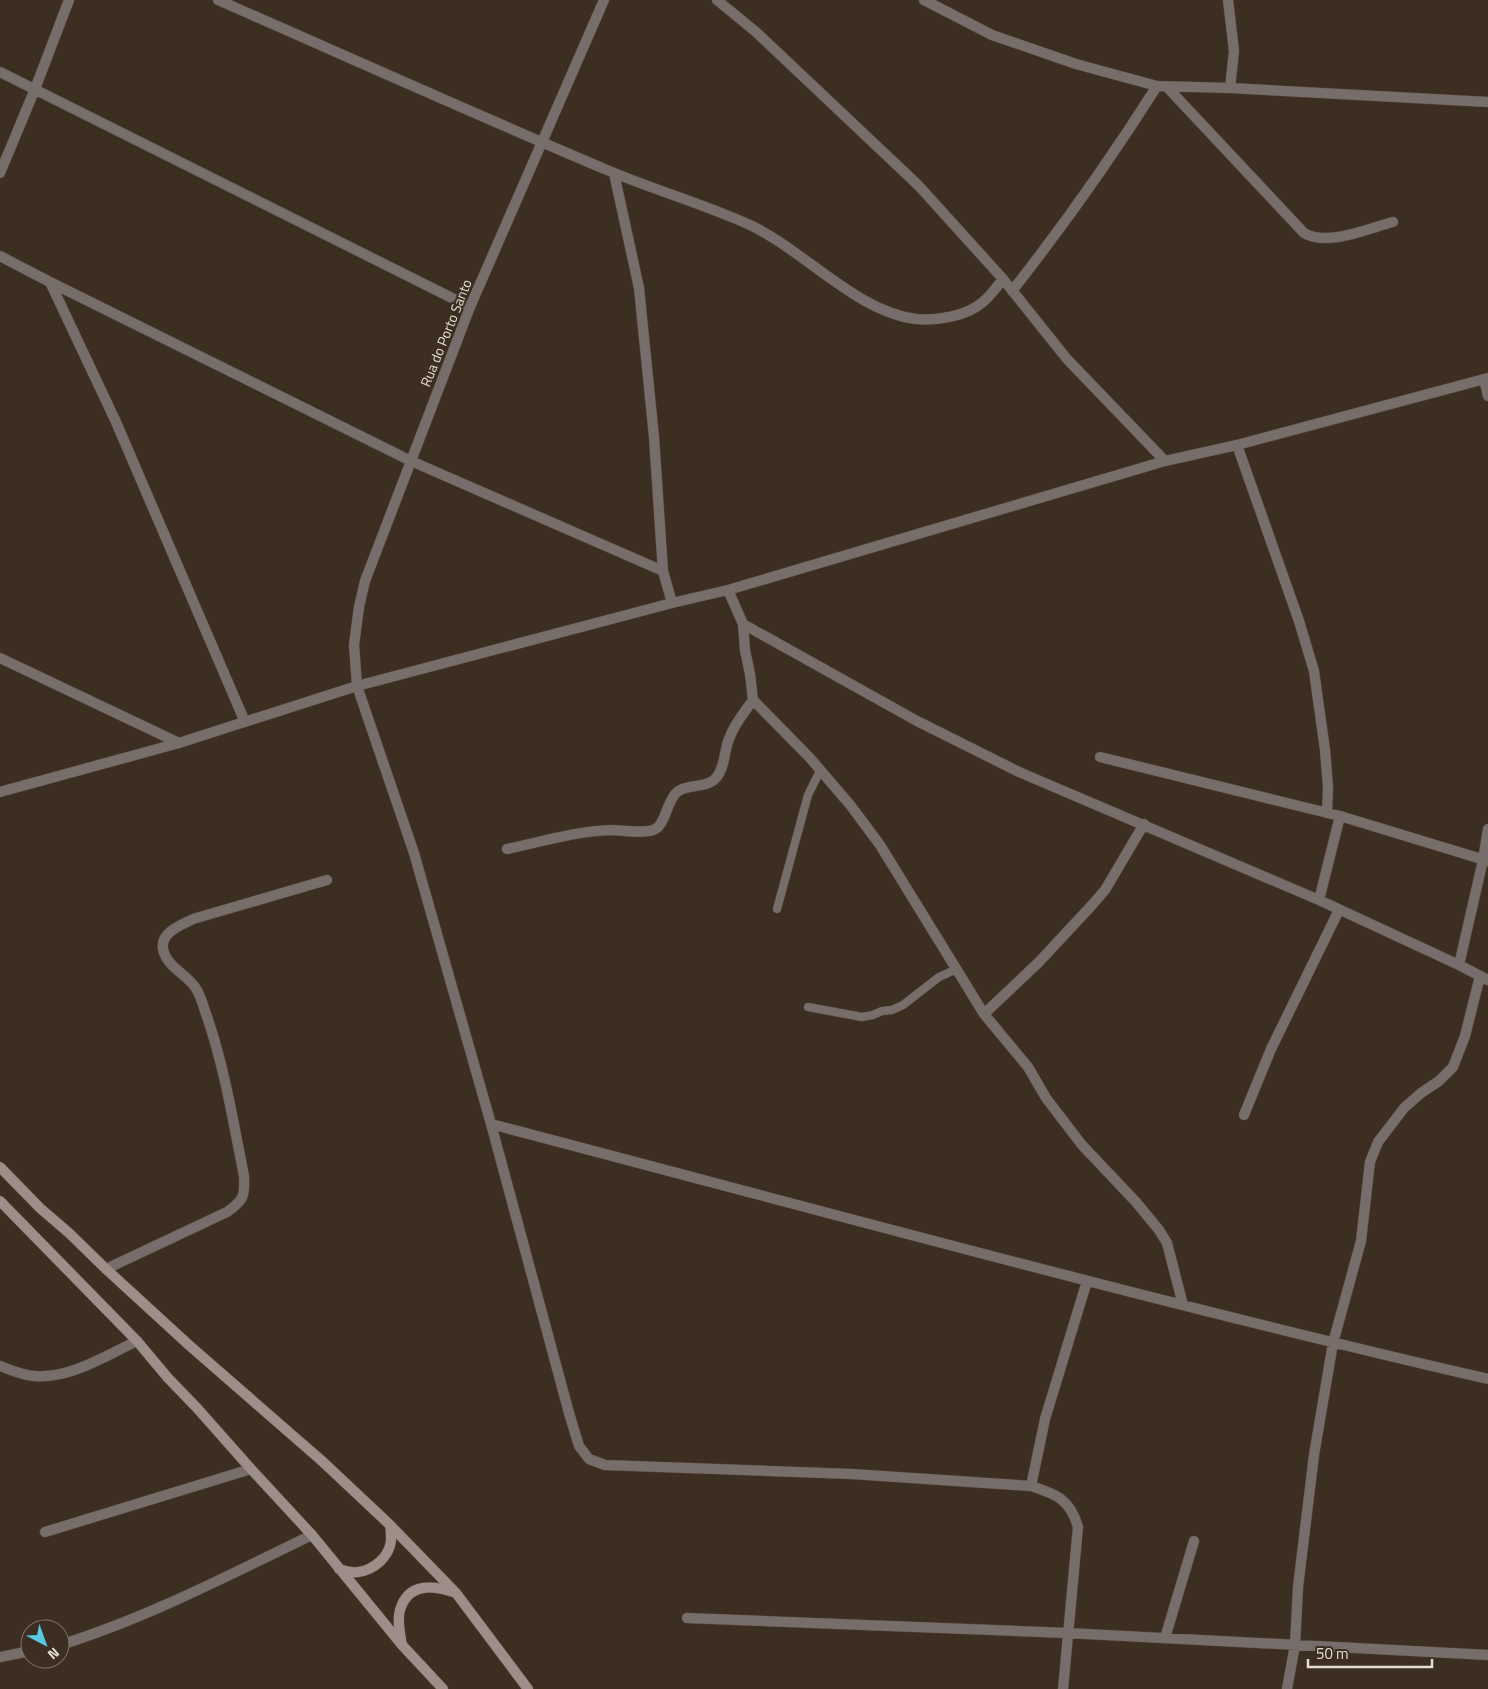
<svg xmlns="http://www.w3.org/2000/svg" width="1488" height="1689" viewBox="0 0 1488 1689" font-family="'Titillium Web',sans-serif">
	<rect width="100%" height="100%" fill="#3c2e21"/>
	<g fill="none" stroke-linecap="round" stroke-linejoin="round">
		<g stroke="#574a3e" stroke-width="9">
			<path id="service" d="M777,909L808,795L820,771
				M808,1007L862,1017L873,1015L882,1011L892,1010L903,1005L939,977L957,969"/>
		</g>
		<g stroke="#574a3e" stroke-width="11">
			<path id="minor" d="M218,0C348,57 477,115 607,170C654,190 704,204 750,225C805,251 857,312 916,319C937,321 967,316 983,302C990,296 997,287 1003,279
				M717,0L756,32L918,185L1003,279L1067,359L1165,461
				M924,0L992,35L1076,64L1157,86L1230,88L1488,102
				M1228,0L1234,51L1230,88
				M0,72L470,307
				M1167,87L1304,233C1327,247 1369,228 1393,222
				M0,173L35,89L69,0
				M614,173L639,288L654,437L663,571
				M0,256L50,282L411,461L663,571L672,603
				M50,282L116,422L245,722
				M1012,291C1064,225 1112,157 1157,86
				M1484,379L1488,396
				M1237,445L1299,621L1314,671L1325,750L1328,787L1327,813
				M728,590L743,624L917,721L1019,772L1319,900L1459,965L1488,980
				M743,624L745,650L750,674L753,700L810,758L851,806L880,845L984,1014L1028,1067L1046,1098L1082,1145L1136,1202L1159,1230L1167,1243L1183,1305
				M0,658L179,743
				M357,686L414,853L491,1124L569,1413L579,1446L589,1459L605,1465L852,1474L1031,1486C1056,1494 1070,1499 1078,1527L1063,1689
				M1100,757L1340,816L1488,861
				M507,849C541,842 576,831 612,830C623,830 648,835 657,828C666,821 667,801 677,792C688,783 706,789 716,778C725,768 724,751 729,739C734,724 744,713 753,700
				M1319,900L1340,816
				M1459,965L1483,860L1488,829
				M984,1014L1039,962L1092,905L1105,890L1144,824
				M1244,1115L1271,1049L1339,910
				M491,1124C823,1211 1154,1302 1488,1379
				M106,1269L227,1212C244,1200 245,1196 244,1176C233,1121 224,1064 205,1011C203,1004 199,993 195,987C186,974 166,966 163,949C160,932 182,925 193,919L327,880
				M0,1366C11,1370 22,1375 34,1376C70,1379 105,1356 137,1341
				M1031,1486L1045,1419L1087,1281
				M45,1532L251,1469
				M687,1618L1067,1633L1488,1655
				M1165,1638L1194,1541
				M60,1645C147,1618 229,1575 312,1535
				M0,1657L30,1651
				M1287,1689L1295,1645L1298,1587L1314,1455L1333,1343L1361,1241L1370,1162L1378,1142L1404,1108L1421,1093L1439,1081L1453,1067L1465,1036L1480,976"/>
		</g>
		<g stroke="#574a3e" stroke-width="11">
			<path id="tertiary" d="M357,686L354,645L359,607L365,581L470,307L604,0
				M0,792L179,743L357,686L672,603L728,590L1165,461L1237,445L1488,378"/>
		</g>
		<g stroke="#574a3e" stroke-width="11">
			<path id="secondary" d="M0,1167L40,1208L69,1233L106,1269L190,1346L322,1461L390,1525L456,1593L528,1689
				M0,1201L137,1341L168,1378L197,1408L251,1469L312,1535L402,1645L443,1689
				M339,1569C345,1571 352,1573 358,1572C374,1570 389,1557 391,1541C391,1536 391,1530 390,1525
				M402,1645C400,1634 397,1620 400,1610C408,1583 432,1585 453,1592"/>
		</g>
		<use href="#service" stroke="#776d6a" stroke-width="8"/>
		<use href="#minor" stroke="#776d6a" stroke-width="10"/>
		<use href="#tertiary" stroke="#776d6a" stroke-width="10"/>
		<use href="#secondary" stroke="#9e8e8a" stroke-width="10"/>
	</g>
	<g text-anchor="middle" stroke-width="4.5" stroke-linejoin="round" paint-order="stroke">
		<g font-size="14" fill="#e6ddd5" stroke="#3c2e21">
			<text transform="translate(446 333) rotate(-68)" y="5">Rua do Porto Santo</text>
		</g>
	</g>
	<g transform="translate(45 1644) rotate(139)"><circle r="24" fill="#3c2e21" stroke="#807469"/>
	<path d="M0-4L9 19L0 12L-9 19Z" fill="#59c8e4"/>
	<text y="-8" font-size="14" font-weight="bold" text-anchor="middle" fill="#e6ddd5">N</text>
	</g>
	<path d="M1308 1659v8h124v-8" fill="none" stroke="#e6ddd5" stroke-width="2.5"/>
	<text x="1316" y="1659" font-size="15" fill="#e6ddd5" stroke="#3c2e21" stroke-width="4" paint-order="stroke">50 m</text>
</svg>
